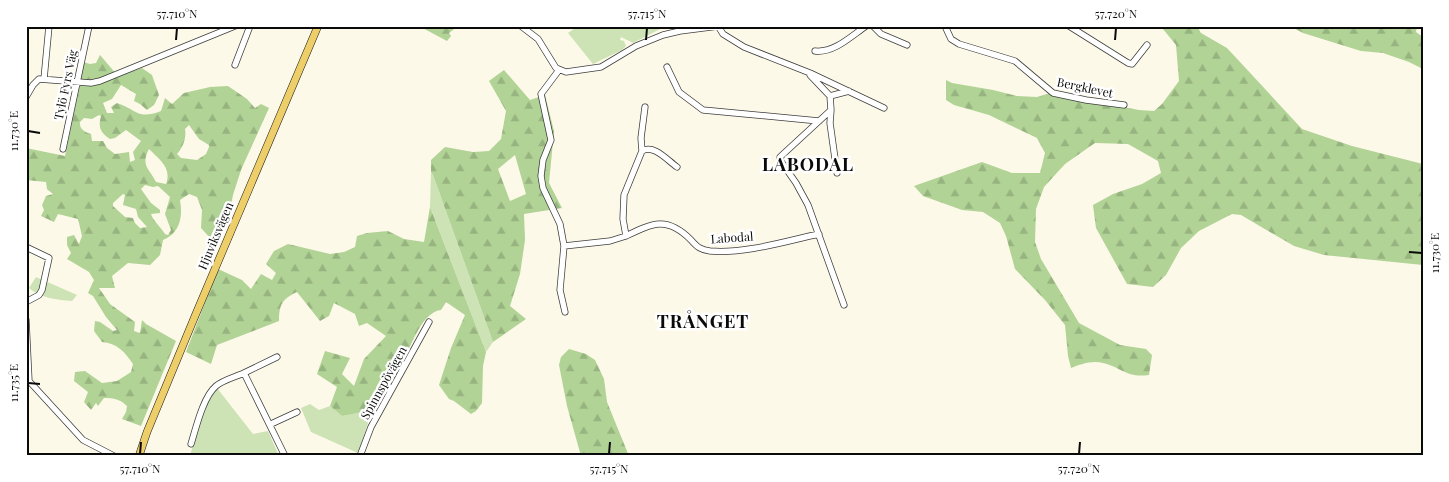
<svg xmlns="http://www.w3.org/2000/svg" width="1449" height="482" viewBox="0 0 1449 482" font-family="'Playfair Display',serif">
	<defs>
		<pattern id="forest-firs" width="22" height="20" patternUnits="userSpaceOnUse" patternTransform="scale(1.25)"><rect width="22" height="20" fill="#b1d396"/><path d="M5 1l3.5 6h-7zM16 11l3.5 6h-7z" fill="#97b480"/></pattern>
	</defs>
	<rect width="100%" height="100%" fill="#fdf9e8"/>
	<path fill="#cde3b6" d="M578,26H666L633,43L621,37L620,40L624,41L626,46L622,50L593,64L568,33Z
		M431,172L433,175L493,342L486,352L430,207Z
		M36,277L77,295L72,301C58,300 40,298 29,288Z
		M217,388L253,434L268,431L279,456H190C196,436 202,402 217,388Z
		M310,404L319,410L330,406L342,416L363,412L373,406L368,423L358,453L311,432L301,408Z"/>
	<path fill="url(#forest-firs)" fill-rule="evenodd" d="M419,26H458L449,33L451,36L447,41Z
		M1166,26H1197L1201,33L1227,48L1302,129L1352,146L1423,164V265L1324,255L1294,246L1241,215L1232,214L1199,231L1181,248L1166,275L1153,287L1127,284L1096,228L1093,205L1113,194L1142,184L1161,173L1158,161L1128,144L1095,143L1065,164L1044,187L1036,209L1035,242L1041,259L1079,323L1120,345L1146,349L1152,355L1149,375C1126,378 1123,368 1103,363C1092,360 1081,364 1071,368L1068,356L1065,325L1045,300L1015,269L1006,236L1000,223L983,212L962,210L923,196L914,186L982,162L1012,173H1040L1045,153L1037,138L989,115L954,105L946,100V80L952,83L993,90L1017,96L1037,97L1050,93L1139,110L1154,111L1162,104L1179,81L1176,45L1163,29Z
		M1290,26H1373L1386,29L1389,26H1417L1416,32L1423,37V69L1409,62L1383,53L1361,51L1303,33Z
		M100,55L118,76L142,68L152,75L159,95L154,105L147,110L140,104L134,101L136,94L121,85L112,99L103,103L107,113H114L111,107L117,103C138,110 137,120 161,111L165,98L172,104L184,93L210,87L228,86L247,99L255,108L261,104L269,108L241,170L233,195L231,205L220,227L211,239L201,228L202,210L197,197L189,194L180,200C183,217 180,233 163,240L160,255L150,265L128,263L112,276L115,288H99L110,304L135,322L134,331L140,333L142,320L146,324L176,341L141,426L122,419L126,412L127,406C120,399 114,398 104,398L98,406L96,403L91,410L84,402L88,392L74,381L75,372L85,371L102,383L117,381L131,372L133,364C125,352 117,343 102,342L94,331L95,321L100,322L113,331L117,330L106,317L93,296L88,293L94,280L89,272L67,259L71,253L67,245V237L74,235L79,244L82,236L78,219L58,214L54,222L41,216L44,210L42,205L46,196L53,194L47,189L46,182L26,180L28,170L26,168V148L65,156L80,85L83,62L90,64L96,63ZM99,115L101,116C98,127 100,132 110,139L115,138L126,130L141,141L133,152L135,160L130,162L129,152L115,154L107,148L103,141H92L91,134C85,132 79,129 80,122L84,118L92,119ZM189,125L199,139L209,145V147L206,154L197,160L181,158L177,154C182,149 187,138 185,129ZM149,149C160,160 172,168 166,184L156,182C150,169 140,166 149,149ZM145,185L153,187L158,186L170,197L165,214L171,230L168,235L165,234C161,227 153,221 151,214L160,213V210L151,203L141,189ZM123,194L125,195L123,205L136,209L138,217L147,227L140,228L135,223L133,218L125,217L113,206V203Z
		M504,70L530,100L545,95L554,131L549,183L562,208L524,214L525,240L520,274L510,306L526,319L493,342L433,175L431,172V160L445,147L473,152L489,151L501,139L506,111L489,81ZM515,155L526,194L510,201L498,169Z
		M430,207L486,352L483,366L482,403L476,411L471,414L454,401L449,399L439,385L451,348L465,315L446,302L441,310C419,312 408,357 397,373C390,382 381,391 373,400V406L363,412L342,416L330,406L337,387L317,374L325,351L350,358L342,374L354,386L364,359L386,336L367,323L359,326L355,314L334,303L329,316L320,321L297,292C282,299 279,305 279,321L217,345L211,364L186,352L218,269L242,280L251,289L261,274L272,280L276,273L266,264L274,251L288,244L330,254L344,252L355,247L357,236L367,233L388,231L404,239L424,242Z
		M569,349L586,354L595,360L604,379L607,402L629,456H581L567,406L559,365L561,357Z"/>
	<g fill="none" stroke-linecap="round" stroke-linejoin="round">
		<g stroke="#3d3d3d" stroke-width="7">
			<path id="minor" d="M521,26L538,39L556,68L566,72L601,67L636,46L663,35L680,31L719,26
				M718,26L723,34L744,47L810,73L884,108
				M873,26L881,34L907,45
				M945,26L951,39L959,44L1015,61L1053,93L1086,100L1124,105
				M1069,26L1128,63L1132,64L1147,45
				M815,51C834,53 850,37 866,26
				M235,65L250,26
				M667,67L679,92L703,110L819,121
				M559,70L541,94L551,140L543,160L541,176L543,188L560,224L564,246L560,290L565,312
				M810,73V75L830,96L831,110L780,157V160L796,183L808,205L844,305
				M44,79L49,26
				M830,96L849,91
				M26,97L33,85L39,79L91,83L100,81L235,26
				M831,110L830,123L837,173
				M63,149L89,26
				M642,151C654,144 667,160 677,167
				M626,236C653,223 667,216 691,240C697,247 701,250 710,251C745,254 786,241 819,234
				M564,246L610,241L626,236L623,219L624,195L642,151L641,138L645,107
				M26,247L49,258L42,290L39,295L26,302
				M26,320L29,381L83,440L114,456
				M244,373L277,357
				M271,424L297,412
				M191,444C196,428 203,397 216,386C223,380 235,377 244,373L285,456
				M360,456L371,427L429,322"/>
		</g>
		<g stroke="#1b1b1b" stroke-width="8">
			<path id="major" d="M139,456L147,432L195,316L318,26"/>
		</g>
		<use href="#minor" stroke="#fff" stroke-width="5.5"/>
		<use href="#major" stroke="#edce69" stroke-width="7"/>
	</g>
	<path fill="none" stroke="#0a0a0a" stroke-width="2" d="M176,40L177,28M646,40L647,28M1115,40L1116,28M28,131L40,133M1409,252L1422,253M28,383L40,384M140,454L141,442M609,454L610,442M1079,454L1080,442"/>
	<g text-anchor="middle" stroke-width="5" stroke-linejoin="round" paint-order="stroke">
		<g font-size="12" fill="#0a0a0a" stroke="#fff">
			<text transform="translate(66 85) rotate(-78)" y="4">Tylö Fyrs Väg</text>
			<text transform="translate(1085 88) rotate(12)" y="4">Bergklevet</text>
			<text transform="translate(216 236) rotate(-67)" y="4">Hjuviksvägen</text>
			<text transform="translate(732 238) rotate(-4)" y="4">Labodal</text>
			<text transform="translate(384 383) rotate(-61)" y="4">Spinnspövägen</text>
		</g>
		<g font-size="18" font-weight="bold" letter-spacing="1" fill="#0a0a0a" stroke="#fff">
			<text x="808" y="171">LABODAL</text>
			<text x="703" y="328">TRÅNGET</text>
		</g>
	</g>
	<rect width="1449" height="482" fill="none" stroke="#ffffff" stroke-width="55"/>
	<rect x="28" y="28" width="1394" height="426" fill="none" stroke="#0a0a0a" stroke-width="2"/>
	<g font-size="12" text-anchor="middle" fill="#0a0a0a">
		<text x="177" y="18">57.710°N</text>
		<text x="647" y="18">57.715°N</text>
		<text x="1116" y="18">57.720°N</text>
		<text transform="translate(14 131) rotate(-90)" y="4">11.730°E</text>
		<text transform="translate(1435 253) rotate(-90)" y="4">11.730°E</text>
		<text transform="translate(14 383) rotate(-90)" y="4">11.735°E</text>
		<text x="140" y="473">57.710°N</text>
		<text x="609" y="473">57.715°N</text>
		<text x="1079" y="473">57.720°N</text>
	</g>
</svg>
